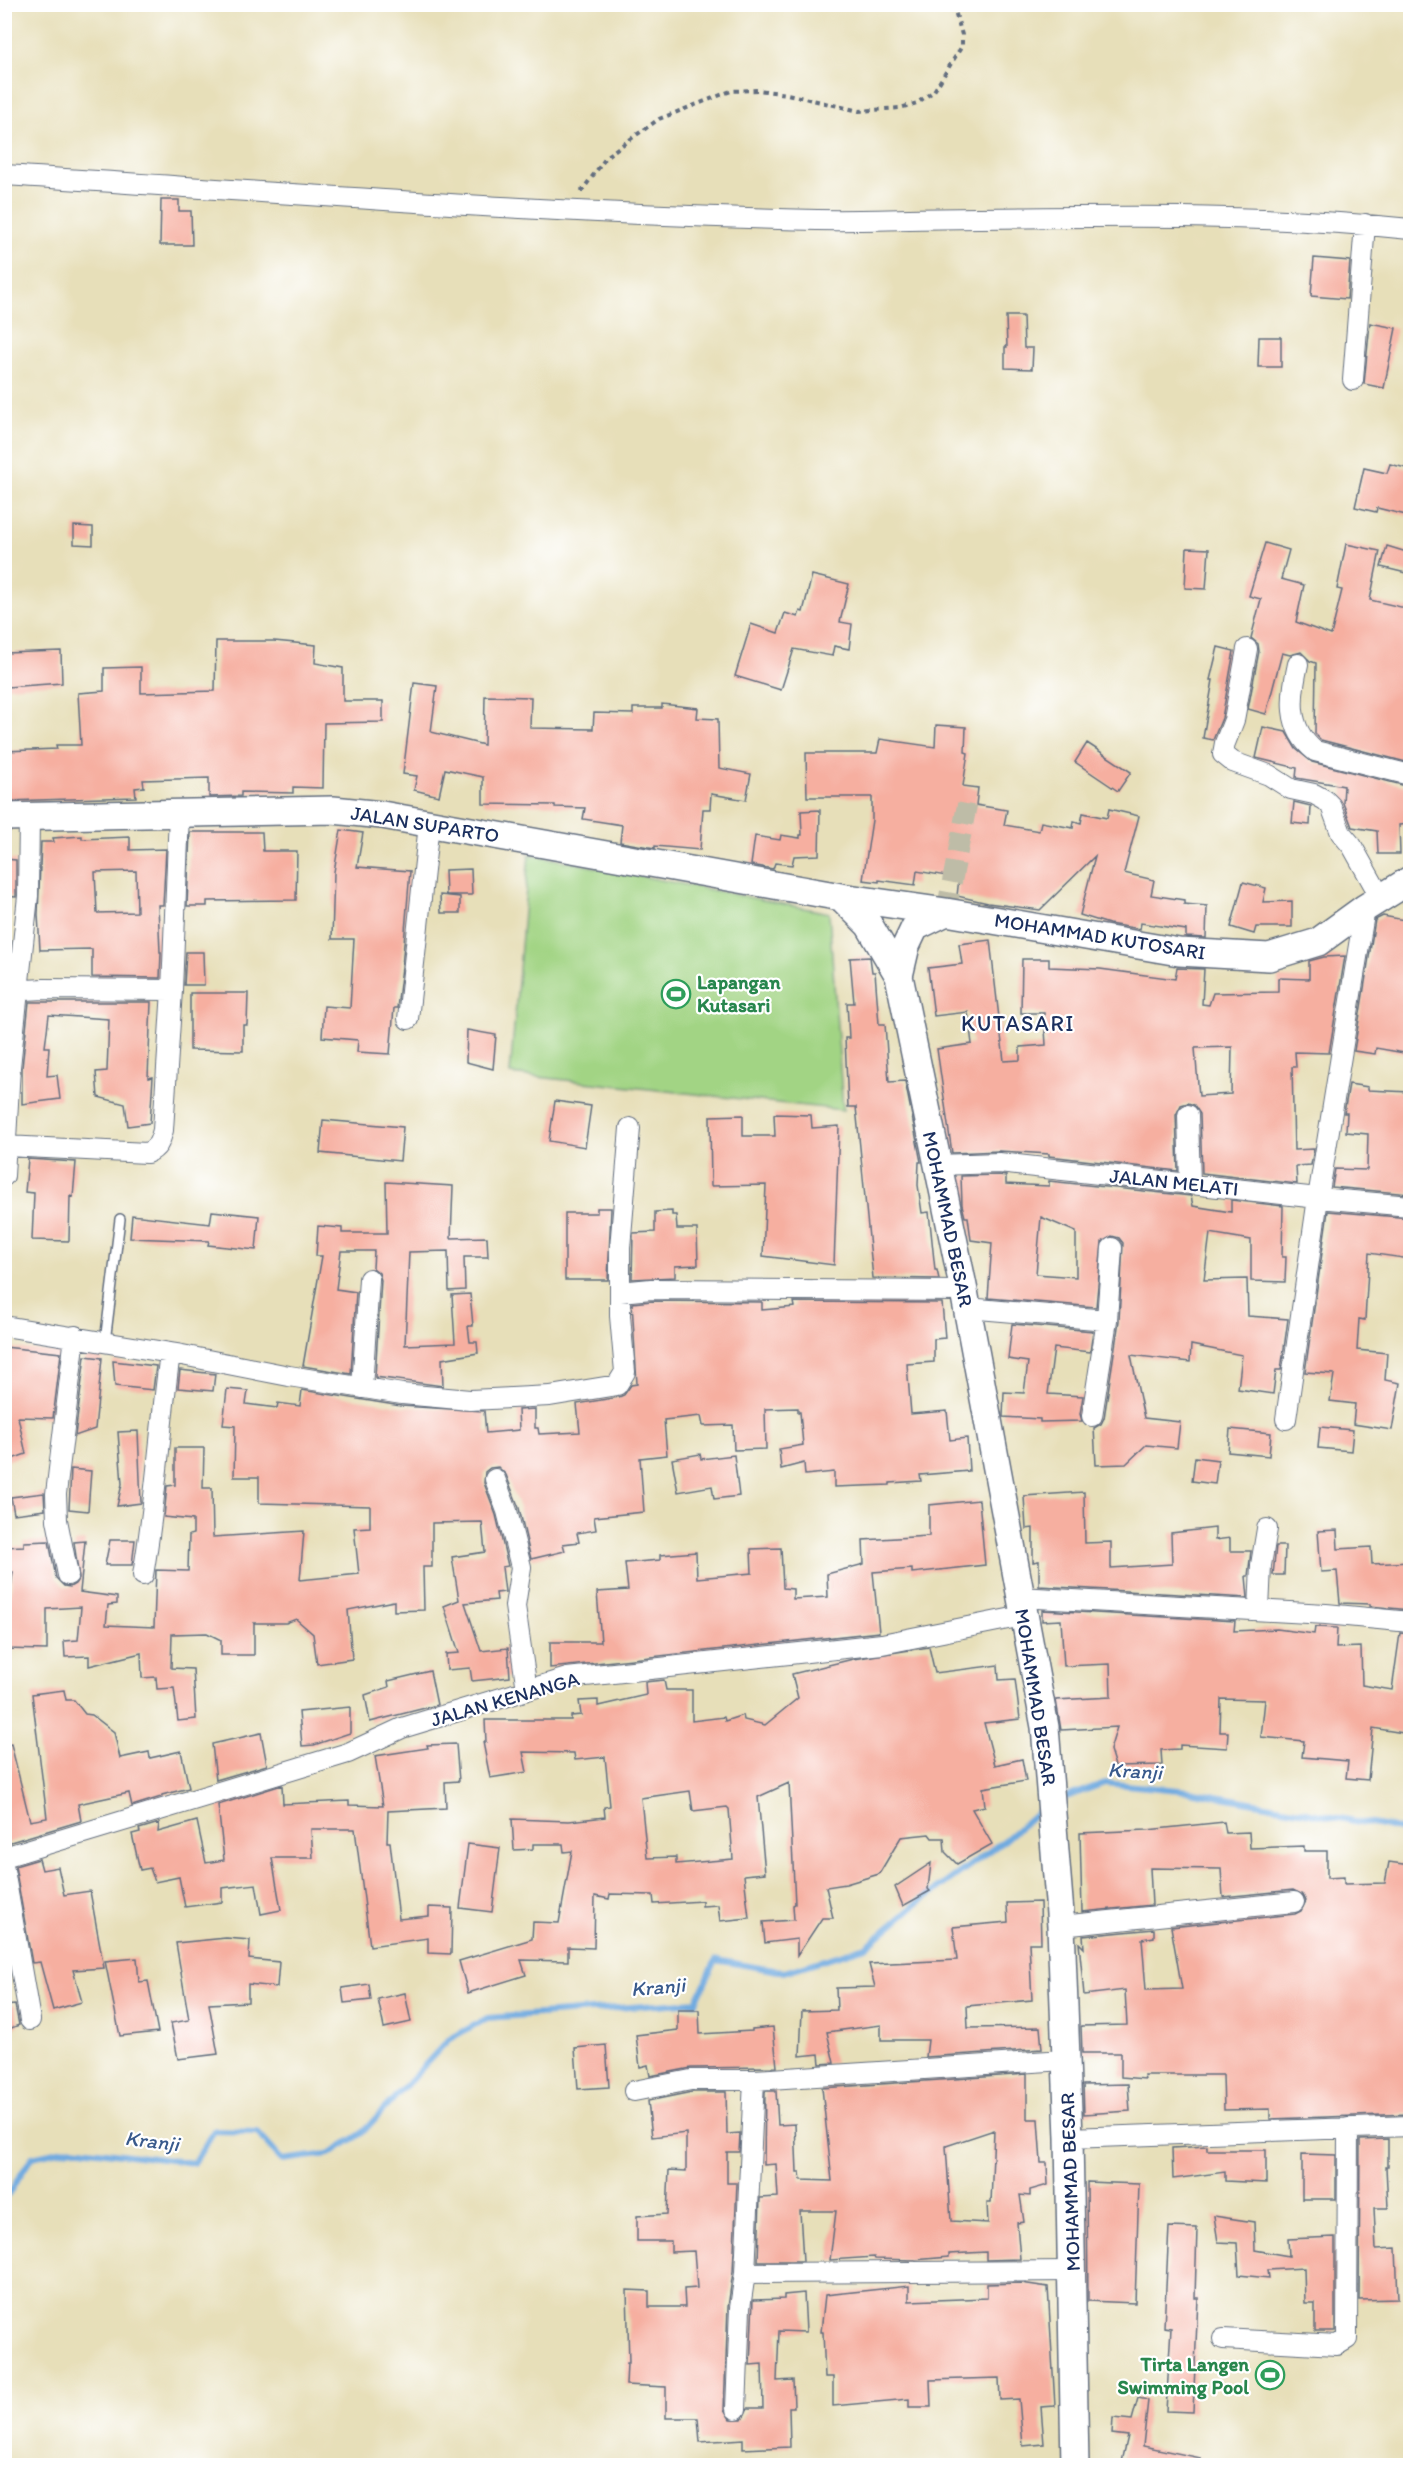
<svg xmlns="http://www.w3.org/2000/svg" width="1415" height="2470" viewBox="0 0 1415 2470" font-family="Itim,sans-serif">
	<rect width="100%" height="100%" fill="#fff"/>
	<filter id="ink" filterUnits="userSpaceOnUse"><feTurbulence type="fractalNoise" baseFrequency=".0167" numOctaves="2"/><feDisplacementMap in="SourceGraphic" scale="12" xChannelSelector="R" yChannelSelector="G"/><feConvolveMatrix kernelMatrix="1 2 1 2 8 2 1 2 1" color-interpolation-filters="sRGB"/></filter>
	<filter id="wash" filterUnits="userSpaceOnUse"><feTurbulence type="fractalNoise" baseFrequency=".008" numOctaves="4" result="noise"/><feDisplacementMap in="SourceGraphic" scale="24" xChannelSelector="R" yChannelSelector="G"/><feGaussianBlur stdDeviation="1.35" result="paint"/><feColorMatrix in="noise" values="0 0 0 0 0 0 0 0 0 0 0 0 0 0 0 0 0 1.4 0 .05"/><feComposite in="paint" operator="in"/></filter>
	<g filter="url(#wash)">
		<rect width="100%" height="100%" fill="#e7dfb9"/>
		<path fill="#a2d484" stroke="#5e8271" stroke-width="1.5" d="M529,854L829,913L843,1110L510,1074Z"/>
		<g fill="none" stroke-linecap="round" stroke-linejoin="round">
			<path stroke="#70aae0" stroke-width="6" d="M1058,1800L1105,1783L1189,1791L1410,1831
				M4,2201L32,2157L73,2148L194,2163L214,2131L257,2132L282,2160L329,2154L361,2134L448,2040L487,2018L696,2002L716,1960L784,1972L866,1947L914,1906L1005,1840L1043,1807"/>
		</g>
		<g id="blocks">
			<path fill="#f6afa0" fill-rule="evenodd" d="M161,200H179V211H191L192,245H160Z
				M1314,258L1350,261L1347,299L1311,296Z
				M1006,316H1023L1024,348H1033L1032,369L1005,368V347H1007Z
				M1370,323L1396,328L1384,388L1364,384Z
				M1259,337H1281V367H1258Z
				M1390,464L1410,469V516L1377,508L1376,512L1355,507L1364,468L1387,473Z
				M74,526L93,527V545L74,544Z
				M1265,543L1289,550L1281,579L1304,585L1296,622L1331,635L1342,590L1337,589L1346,544L1380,551L1370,600L1410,609V763L1321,740L1315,734L1316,663L1310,661L1301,652L1290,655L1282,653L1266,714L1248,709L1259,651L1258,644L1251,638L1261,599L1249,596Z
				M1387,546L1410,553V574L1381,567Z
				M1187,548L1209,549L1206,589L1185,588Z
				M812,575L849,584L840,622L852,624L849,649L834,646L832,656L794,649L781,690L735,676L751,624L778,633L785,613L798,617L800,611L803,612Z
				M216,641H274L316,645L315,663L343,668V701H383V722L324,723L323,788L293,787V793L241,792V796L209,797V778L143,780L144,787L135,788L136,797L5,801L4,751L57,749L56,745H81L78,693L104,691V668L141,667V693L215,691Z
				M1218,647L1234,651L1222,718L1213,740L1203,738L1213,680H1210Z
				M61,651L62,683L7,687L5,653Z
				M414,683L437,686L431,732L484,745L485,696L531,697L530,728L593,729L594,713L633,714V708H662V704L698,708L697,718L718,719L719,768L751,774L746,800L711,794L710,809H703L700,850L655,846V848L620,842L622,825L583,819L585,808L555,807V805L483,804V777L445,769L439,796L414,790L417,776L403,774Z
				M936,725L966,727L965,752L968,753L963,786L978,788L976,805L1007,810L1004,825L1039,831L1041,822L1073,828L1074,821L1081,823L1083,813L1107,818L1109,809L1139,816L1124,873L1154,880L1151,895L1184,900V904L1207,906L1206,938L1186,937V930L1141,923L1140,929L1109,924L1080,915L1095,856L1040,910L988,903L957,896L959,878L917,871L915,885L879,880V882L863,880L872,820V797H807L806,753H877L880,739L935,747Z
				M1263,727L1286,732L1296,749L1312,762L1410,787V824L1399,825L1400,854H1378L1377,831L1352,827L1343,803L1344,786L1296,778L1297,768L1256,758Z
				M1087,743L1131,772L1118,791L1075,762Z
				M1294,802L1311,806L1310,825L1292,823Z
				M820,810L819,855L794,856L792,865L775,863L773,869L751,865L755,836L780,840L781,835L800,838V835H802L801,811Z
				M341,830L363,833L357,867L410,871L402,967L397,1008H394L390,1054L357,1052L358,1040L322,1037L324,1006L350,1008L354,939H332L334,872Z
				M190,832H262L263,851H297L296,900L207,901V906H187Z
				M82,836V839L130,837V850L166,849L163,905H158L160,952H161L160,978L92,977V949L40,950L38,914L41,842H54L53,838ZM136,871L137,912L97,913L95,872Z
				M4,859L16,860V897L4,896Z
				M471,869L472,895H446L445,870Z
				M1243,882L1266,888L1263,902L1292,901V927H1256L1254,934L1231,927Z
				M440,895L460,897V913H441Z
				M1383,916L1410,921V1054L1376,1048L1375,1054L1354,1051L1375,920Z
				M990,940L1004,1061L1020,1060V1047L1046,1045L1044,1013H1021L1022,959H1049V967L1100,969L1175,979L1177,968L1204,969L1202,1004L1209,1005L1213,993L1278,992V978L1309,979V961L1324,957L1345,956L1329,1053L1295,1052L1296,1067H1292L1294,1150L1314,1149L1311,1165L1296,1166L1297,1184L1202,1173L1200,1114L1194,1105L1188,1103L1181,1105L1176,1115L1178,1171L1049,1156V1154L999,1151L952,1153L937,1049L972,1044L968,1012L934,1016L928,968L962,964L959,944ZM1232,1047L1231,1094L1199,1096L1195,1048Z
				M186,952H203L204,985H184Z
				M870,957L872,972H875L879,1024H885L889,1082L905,1081L921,1162H919L918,1185L922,1213L929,1212L935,1270H937L939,1279L873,1278L856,1107H848L845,1038H849L847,1003H854L850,958Z
				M190,993H248L247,1025H243V1051L190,1050Z
				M29,1002H151L148,1078L153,1077L150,1123L128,1126L125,1104L98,1097L96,1072L107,1071L109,1019L49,1015L45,1047H49L47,1076L57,1075L60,1099L22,1104V1068Z
				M467,1030L496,1035L493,1069L466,1062Z
				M1349,1084L1368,1087V1090L1410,1092L1408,1168H1410V1194L1332,1187L1335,1169L1367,1170L1368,1134L1346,1132L1347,1113H1344Z
				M555,1101L591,1106L585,1147L549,1141Z
				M774,1114L811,1115L812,1128L839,1126L834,1265L763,1256L766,1185L711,1186L710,1116L743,1115V1136H775Z
				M323,1120L403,1127L400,1161L320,1153Z
				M28,1159L76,1162L73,1197L70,1196L69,1241L32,1240L34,1193L25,1192Z
				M999,1175L1006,1176V1184L1049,1186V1181L1191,1196L1193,1206L1231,1212V1200L1283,1206L1282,1257H1286L1285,1282L1251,1281V1240L1210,1233L1204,1280L1247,1279L1248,1316L1288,1319L1281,1370H1276L1273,1394L1238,1389L1242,1355L1191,1345L1190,1362L1131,1355L1144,1418L1180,1422L1177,1448L1146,1445L1126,1464L1096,1465L1094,1428L1101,1424L1104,1418L1119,1321L1123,1243L1119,1238L1112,1236L1102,1242L1096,1307L988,1298L992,1243L971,1240L968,1217H965L962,1205L961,1176ZM1041,1217L1076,1232V1277L1036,1274Z
				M386,1182L453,1186L451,1238L487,1237L488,1257H464L465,1290L449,1291L448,1251L409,1252L405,1345L455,1343L452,1295L470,1294L473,1326H468L470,1342H477L478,1353L442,1359L443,1386L375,1377L381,1280L379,1273L373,1268L374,1251H341L336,1289L356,1292L351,1374L303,1366L322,1256H316L318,1226L342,1228V1233H387Z
				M597,1208H611L608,1280H565V1213H597Z
				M212,1211L259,1216L256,1250L208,1245L209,1241L130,1238L132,1215L210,1224Z
				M672,1211V1215H676L677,1229H697L698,1265L675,1266V1277L632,1279L633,1233L655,1232V1212Z
				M1328,1211L1410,1218V1259L1369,1253L1365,1320L1359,1319L1357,1350L1387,1353L1385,1380L1400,1383L1392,1430L1353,1424L1355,1404L1330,1401L1334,1374L1305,1372Z
				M652,1301L762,1302V1310L795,1307L794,1302L942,1303L945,1338L934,1339V1362L907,1364L911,1414L947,1411L950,1440L967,1438L969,1471L920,1475L921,1481L890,1483V1485L834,1487V1472L805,1475L804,1463L781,1469L779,1449L803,1445L800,1412H798V1408L765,1409L766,1449L734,1450L733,1425L703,1426L701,1416L664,1420L667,1455L640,1458L644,1512L594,1517L596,1530L577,1533L579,1542L563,1544L565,1551L531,1559L519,1508L506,1475L498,1467L490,1468L485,1472L484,1483L496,1515L508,1566L502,1567L505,1592L496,1593L497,1600L465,1603L481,1651L508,1648L510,1677L472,1681L470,1668L447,1670L446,1654L459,1653L444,1606L459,1600L452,1557L485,1552L482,1522L432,1523V1567H423L424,1610L394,1611V1601L348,1610L352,1659L317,1664L313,1634L296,1619L286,1623H254V1655H221V1640L207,1633L172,1634L171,1668L193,1669L196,1719L178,1721L174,1688L157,1689L156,1677L142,1678L141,1653L89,1666V1656L65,1657L64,1641L78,1640L81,1607L47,1609V1650L4,1649V1610L8,1611L13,1572H4V1547L24,1546V1542L49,1541L56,1578L64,1586L70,1587L75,1584L79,1578L74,1542L85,1541L80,1592L117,1597V1604L108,1605L106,1625L154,1627L156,1570L188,1571L189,1535L193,1534V1520L164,1517L167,1486L175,1485V1448H204L203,1488H212L213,1537L304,1531L300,1580L359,1574L354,1528L370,1527V1506L259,1503V1477H234L235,1426L223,1425L227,1389L248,1391L246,1404L277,1408L278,1403L300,1406L302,1390L401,1406L484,1411L486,1433L519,1430L518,1410L535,1409V1428H538L539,1434L580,1432L577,1404L619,1397L624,1395L631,1385L637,1384L632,1303Z
				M1012,1324L1093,1331L1090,1352L1054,1348L1048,1394L1083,1396L1080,1414L1082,1421L1040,1422V1419L1003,1417L1004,1392L1024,1393L1028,1362L1008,1359Z
				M4,1347L61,1353L53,1418L18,1417L26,1454L4,1462Z
				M85,1356L102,1358L95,1429L75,1436Z
				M113,1361L156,1366L153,1390L115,1386Z
				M180,1370L215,1374L213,1391L178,1388Z
				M1320,1427L1353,1430L1351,1451L1318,1448Z
				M1230,1429L1271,1433L1269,1456L1228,1452Z
				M138,1431L141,1503L117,1506L122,1484L118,1432Z
				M700,1454L701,1459L734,1455L739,1496L714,1499L712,1486L678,1492L672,1459Z
				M1195,1457L1218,1460L1215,1484L1192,1481Z
				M71,1469L91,1471L88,1511L69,1509Z
				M1084,1492L1085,1543L1111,1542V1568L1172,1564L1171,1533L1215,1528V1540L1230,1538V1551H1251L1248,1576H1246L1248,1598L1039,1586V1561L1033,1562V1528L1026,1529L1024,1496Z
				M44,1493L45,1510L14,1514L11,1497Z
				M979,1500L985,1565L912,1573V1569L873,1572L879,1632L550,1668V1642H601L597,1592L628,1590L625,1563L660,1560V1555L696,1552L697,1578L752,1573L751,1549L781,1548L783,1588L793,1589V1599L828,1597L827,1574L864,1564L863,1540L929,1536V1505Z
				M1337,1530L1338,1549L1371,1547L1372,1564L1410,1562V1610L1370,1606V1604L1340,1603L1337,1571L1321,1572L1318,1531Z
				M110,1540H135L132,1565H105Z
				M1276,1546H1285L1284,1575H1273Z
				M1042,1610L1235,1621L1234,1631L1277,1629L1314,1634L1315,1627L1337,1628L1336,1648L1361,1647L1362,1685L1392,1690L1400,1633L1410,1634V1734L1373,1728L1368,1780L1346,1778L1348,1761L1302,1757L1304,1741L1261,1737L1265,1700L1221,1699L1220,1732H1228L1227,1748L1180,1745V1749L1161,1750L1162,1765L1115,1766L1110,1750L1117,1727L1061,1730L1056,1700L1111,1697L1110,1664L1064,1666L1061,1620L1042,1621Z
				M929,1647L935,1673L998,1665L999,1680L1015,1679L1020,1719L984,1723L995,1765L1022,1759L1026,1781L983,1788L985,1806L972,1809L992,1844L957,1864L945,1852L944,1838H932L929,1834L901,1837L879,1874L846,1884L826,1887L833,1918H822L797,1956V1939L765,1943L763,1922L794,1920L793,1905L795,1904L789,1783L758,1797L765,1873L744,1875L749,1918L720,1921L718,1905L702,1906V1901L654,1904L653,1895L610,1894L609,1899L595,1896L594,1948L568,1947V1961L521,1960L526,1975L468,1993L459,1961L532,1939L533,1922L559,1923L572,1851L564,1852L563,1844H533V1849L514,1850L512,1819L569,1821L605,1817L604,1807L610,1806L605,1757L575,1760L574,1753L523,1752L527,1772L490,1778L483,1742H486L485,1720H571V1716L581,1715L579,1701L598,1700V1706L646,1695L645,1682L664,1680L666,1690H692V1721L724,1717L725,1721L743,1715L744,1720L765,1725L798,1698L792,1674L853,1659ZM690,1791L693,1811L727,1807L729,1809L733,1859L676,1864V1857L647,1858L641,1798Z
				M430,1671L437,1705L370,1722L365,1695L389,1687L388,1681Z
				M64,1690L66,1700H74L85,1714L92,1715L114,1732L120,1758L149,1752L150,1758L181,1751L189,1788L162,1795L161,1797L132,1806L129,1793L78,1804L81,1821L4,1844V1745L11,1744L30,1821L47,1818L32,1694Z
				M350,1707V1733L314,1745L302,1746L299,1712Z
				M261,1733L267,1765L216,1780L212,1744Z
				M456,1744L459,1781L445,1782L446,1808L388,1811L387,1842H390L399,1919L429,1916V1907L452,1908L451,1954L428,1953V1938L370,1946L355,1829H311L313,1858H272L281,1910L261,1914L256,1884L222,1888V1902L185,1907L179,1877L155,1882L150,1868L140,1870L132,1834L140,1832L139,1829L159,1823L158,1832L197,1821L206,1863L224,1860L218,1805L282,1785L283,1804L349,1801V1805L383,1806L375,1756L428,1748L427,1745Z
				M1224,1822L1226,1833L1249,1832L1250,1848L1304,1846V1851H1327V1878L1344,1877V1884L1385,1883L1389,1862L1410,1865V2114L1270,2119V2109L1224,2110L1223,2075H1144L1145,2079L1121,2077V2053H1082L1081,2026L1127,2025L1125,1990L1084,1995L1079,1943L1084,1948L1083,1936L1154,1929V1937L1142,1939L1146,1990L1182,1989L1171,1927L1295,1914L1301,1911L1306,1901L1303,1895L1293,1890L1223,1897L1221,1869L1150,1868L1152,1905L1082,1912L1080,1833L1147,1830Z
				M468,1844L500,1848L492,1912L460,1908Z
				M39,1859L42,1870L58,1867L64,1895L90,1891L104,1968L73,1970L82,2002L53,2010L40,1962L32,1963L15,1866Z
				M931,1863L928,1889L930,1891L903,1906L895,1887Z
				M1040,1902L1041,1943H1029L1032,2000L967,2006L968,2028L1040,2027L1042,2049L926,2057L928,2040H881V2025L827,2032L834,2063L820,2064L819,2054L800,2056L802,2011L837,2010L836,1988L875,1987L869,1964L957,1960L953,1927L1008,1922L1007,1903Z
				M226,1938L250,1940L249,1959L279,1962L277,1987L248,1984V2002L209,2004L218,2054L178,2059L171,2023L189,2020L176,1943Z
				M137,1958L139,1982L148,1981L158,2032L120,2036L105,1961Z
				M369,1984L371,2000L344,2003L342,1988Z
				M405,1993L411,2022L384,2028L378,1999Z
				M15,2005L19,2025L4,2031V2006Z
				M678,2010H699L700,2034L752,2031V2029L773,2027L777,2067L691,2068L650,2076L648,2065L640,2067L636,2035L678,2030Z
				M606,2045L609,2087L578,2089L575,2048Z
				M1027,2074V2119H1038L1041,2163H1047L1048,2185L1030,2190V2196L1020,2195L1024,2222L1017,2223L1020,2259L986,2260V2252L949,2254V2257L914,2260L875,2259L874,2257L830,2260L836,2211H800L803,2261H758L760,2198L778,2197L776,2164L764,2165L765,2091H776L778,2125L795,2124L797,2172H800L801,2180L832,2181L822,2088ZM994,2130L991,2203H987L988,2223L951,2221L946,2146Z
				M1128,2084L1130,2111L1084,2114L1083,2085Z
				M692,2092H726L727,2134L740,2133L739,2152H727V2183H737L733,2272L728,2307L724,2409L730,2419H742L748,2408H763L762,2364L750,2365L753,2300L784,2299V2295L804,2293L806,2332L779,2331L777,2381L793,2380L794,2407H789L790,2447L743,2449V2439L700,2442L698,2418H666V2387L626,2385L627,2363H629L627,2290L649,2291V2307H685L684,2289L697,2288L694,2251L671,2252V2241H637V2216L667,2214L669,2170L686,2171V2133L652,2137L648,2101Z
				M1388,2139V2167H1386L1388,2208H1374L1376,2249L1396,2248L1398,2299L1359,2300L1360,2140Z
				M1207,2146V2150H1266V2183L1225,2181V2172L1173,2179L1172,2148Z
				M1302,2154L1336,2155V2199H1302Z
				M1087,2182L1139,2184L1135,2303L1088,2301Z
				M1214,2216L1254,2222L1255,2250L1289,2256L1288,2239L1335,2237V2331H1315V2303H1305L1304,2268L1268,2270L1269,2278L1239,2275L1237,2243L1218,2242Z
				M1169,2227L1197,2228L1195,2298H1198L1193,2412L1166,2411L1171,2328L1164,2327Z
				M1021,2283L1048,2287L1055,2406L1041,2407L1044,2444L1023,2446L1019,2399L1000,2400L999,2378L930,2380L931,2407H909V2399L833,2406V2377H825L823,2332H821L825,2295L909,2286V2301L987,2298V2284Z
				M1138,2398L1148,2400L1143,2446L1201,2458L1200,2466H1121L1128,2436L1112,2434L1113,2418L1132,2420Z"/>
		</g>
	</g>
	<g filter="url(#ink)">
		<use href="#blocks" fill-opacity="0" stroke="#626d7e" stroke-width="1.5"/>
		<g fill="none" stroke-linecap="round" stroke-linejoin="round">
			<path stroke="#bebca7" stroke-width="20" stroke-dasharray="20 10" stroke-linecap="butt" d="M946,912L969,795"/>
			<g stroke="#626d7e" stroke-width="12">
				<path id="lane" d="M105,1342L120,1219"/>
			</g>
			<g stroke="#626d7e" stroke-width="22">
				<path id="street" d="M4,175C275,192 546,214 817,220C871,221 925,218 979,218C1124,216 1267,214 1410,229
					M1353,380L1365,224
					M1247,649L1234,720L1225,743L1223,754L1233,762L1269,775L1291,789L1314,794L1325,800L1331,806L1341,833L1352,846L1381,898
					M1298,664C1291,695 1286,728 1315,751L1410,775
					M7,991L44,989L172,990
					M408,1019L429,824
					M1188,1115L1190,1184
					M6,1146L147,1153C158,1148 160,1142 163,1130L172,990L179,814
					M937,1165L999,1163L1318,1198L1410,1206
					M4,1176L10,1067L28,896L29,817
					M620,1292V1248L630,1128
					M967,1308L1107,1320
					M4,1326L177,1354L289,1376L402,1394L470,1400L550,1396L617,1385L625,1372L620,1316V1292L651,1289L964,1291
					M362,1388L369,1279
					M1092,1416L1107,1320L1112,1248
					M1286,1419L1318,1198L1365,908
					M495,1479L507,1511L521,1567L515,1606L527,1690
					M68,1575L57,1520L56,1494L75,1336
					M143,1575C156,1501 160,1427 170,1353
					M1019,1597L1326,1614L1410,1622
					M1259,1610L1261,1565L1267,1529
					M4,1857L348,1753L402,1728L567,1678L882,1644L1023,1616
					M4,1870L30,2020
					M1061,1926L1294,1902
					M1065,2060L754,2080L745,2273L1073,2271
					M634,2091L691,2080H754
					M1069,2138L1410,2126
					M1223,2339L1337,2345L1347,2339L1348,2128
					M736,2409L740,2308L745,2273"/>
			</g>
			<g stroke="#626d7e" stroke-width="30">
				<path id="secondary" d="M4,817L333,810L382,815L841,897L946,912L1179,952L1269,957L1318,942L1365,908L1410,880
					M841,897L869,925L899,976L964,1291L1045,1727L1061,1926L1069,2138L1075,2466
					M899,976L906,946L915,927L946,912"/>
			</g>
			<path stroke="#626d7e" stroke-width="4" stroke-dasharray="4.5 4.5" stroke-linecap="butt" d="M581,192L608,155L659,119L731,91L758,90L787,94L859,111L900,108L917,103L934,91L962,46V35L953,4"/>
			<use href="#lane" stroke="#fff" stroke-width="9"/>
			<use href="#street" stroke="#fff" stroke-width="20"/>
			<use href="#secondary" stroke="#fff" stroke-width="27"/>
		</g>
	</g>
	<defs>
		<g id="stadium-ring" transform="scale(1.5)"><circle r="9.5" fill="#fff" stroke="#2e9e5b" stroke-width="1.5"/><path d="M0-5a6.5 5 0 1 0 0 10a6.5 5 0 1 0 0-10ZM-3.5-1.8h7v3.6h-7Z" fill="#2e9e5b"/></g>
	</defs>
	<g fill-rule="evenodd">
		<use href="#stadium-ring" x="676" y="994"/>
		<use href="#stadium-ring" x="1270" y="2375"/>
	</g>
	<g text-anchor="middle" stroke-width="4.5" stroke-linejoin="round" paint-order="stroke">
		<g font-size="20" fill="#1b2f5e" stroke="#fff">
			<text transform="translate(425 824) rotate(9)" y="7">JALAN SUPARTO</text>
			<text transform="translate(1100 936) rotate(9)" y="7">MOHAMMAD KUTOSARI</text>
			<text transform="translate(1174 1182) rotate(6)" y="7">JALAN MELATI</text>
			<text transform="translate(948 1219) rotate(78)" y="7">MOHAMMAD BESAR</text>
			<text transform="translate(1036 1697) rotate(81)" y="7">MOHAMMAD BESAR</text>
			<text transform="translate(505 1699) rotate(-16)" y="7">JALAN KENANGA</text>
			<text transform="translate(1070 2182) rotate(-92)" y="7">MOHAMMAD BESAR</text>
		</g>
		<g font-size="20" font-weight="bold" fill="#27864d" stroke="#fff" text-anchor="start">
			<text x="697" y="989">Lapangan<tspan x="697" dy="23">Kutasari</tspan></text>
			<text x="1249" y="2371" text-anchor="end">Tirta Langen<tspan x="1249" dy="23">Swimming Pool</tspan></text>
		</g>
		<g font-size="21" font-style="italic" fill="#395a8c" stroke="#fff">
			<text transform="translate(1135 1771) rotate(3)" y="7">Kranji</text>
			<text transform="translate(658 1987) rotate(-5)" y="7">Kranji</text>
			<text transform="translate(152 2141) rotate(7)" y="7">Kranji</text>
		</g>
		<g font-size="22" letter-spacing="1.5" fill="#1b2f5e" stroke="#fff">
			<text x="1018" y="1031">KUTASARI</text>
		</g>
	</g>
	<rect width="1415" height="2470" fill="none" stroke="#fff" stroke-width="24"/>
</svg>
